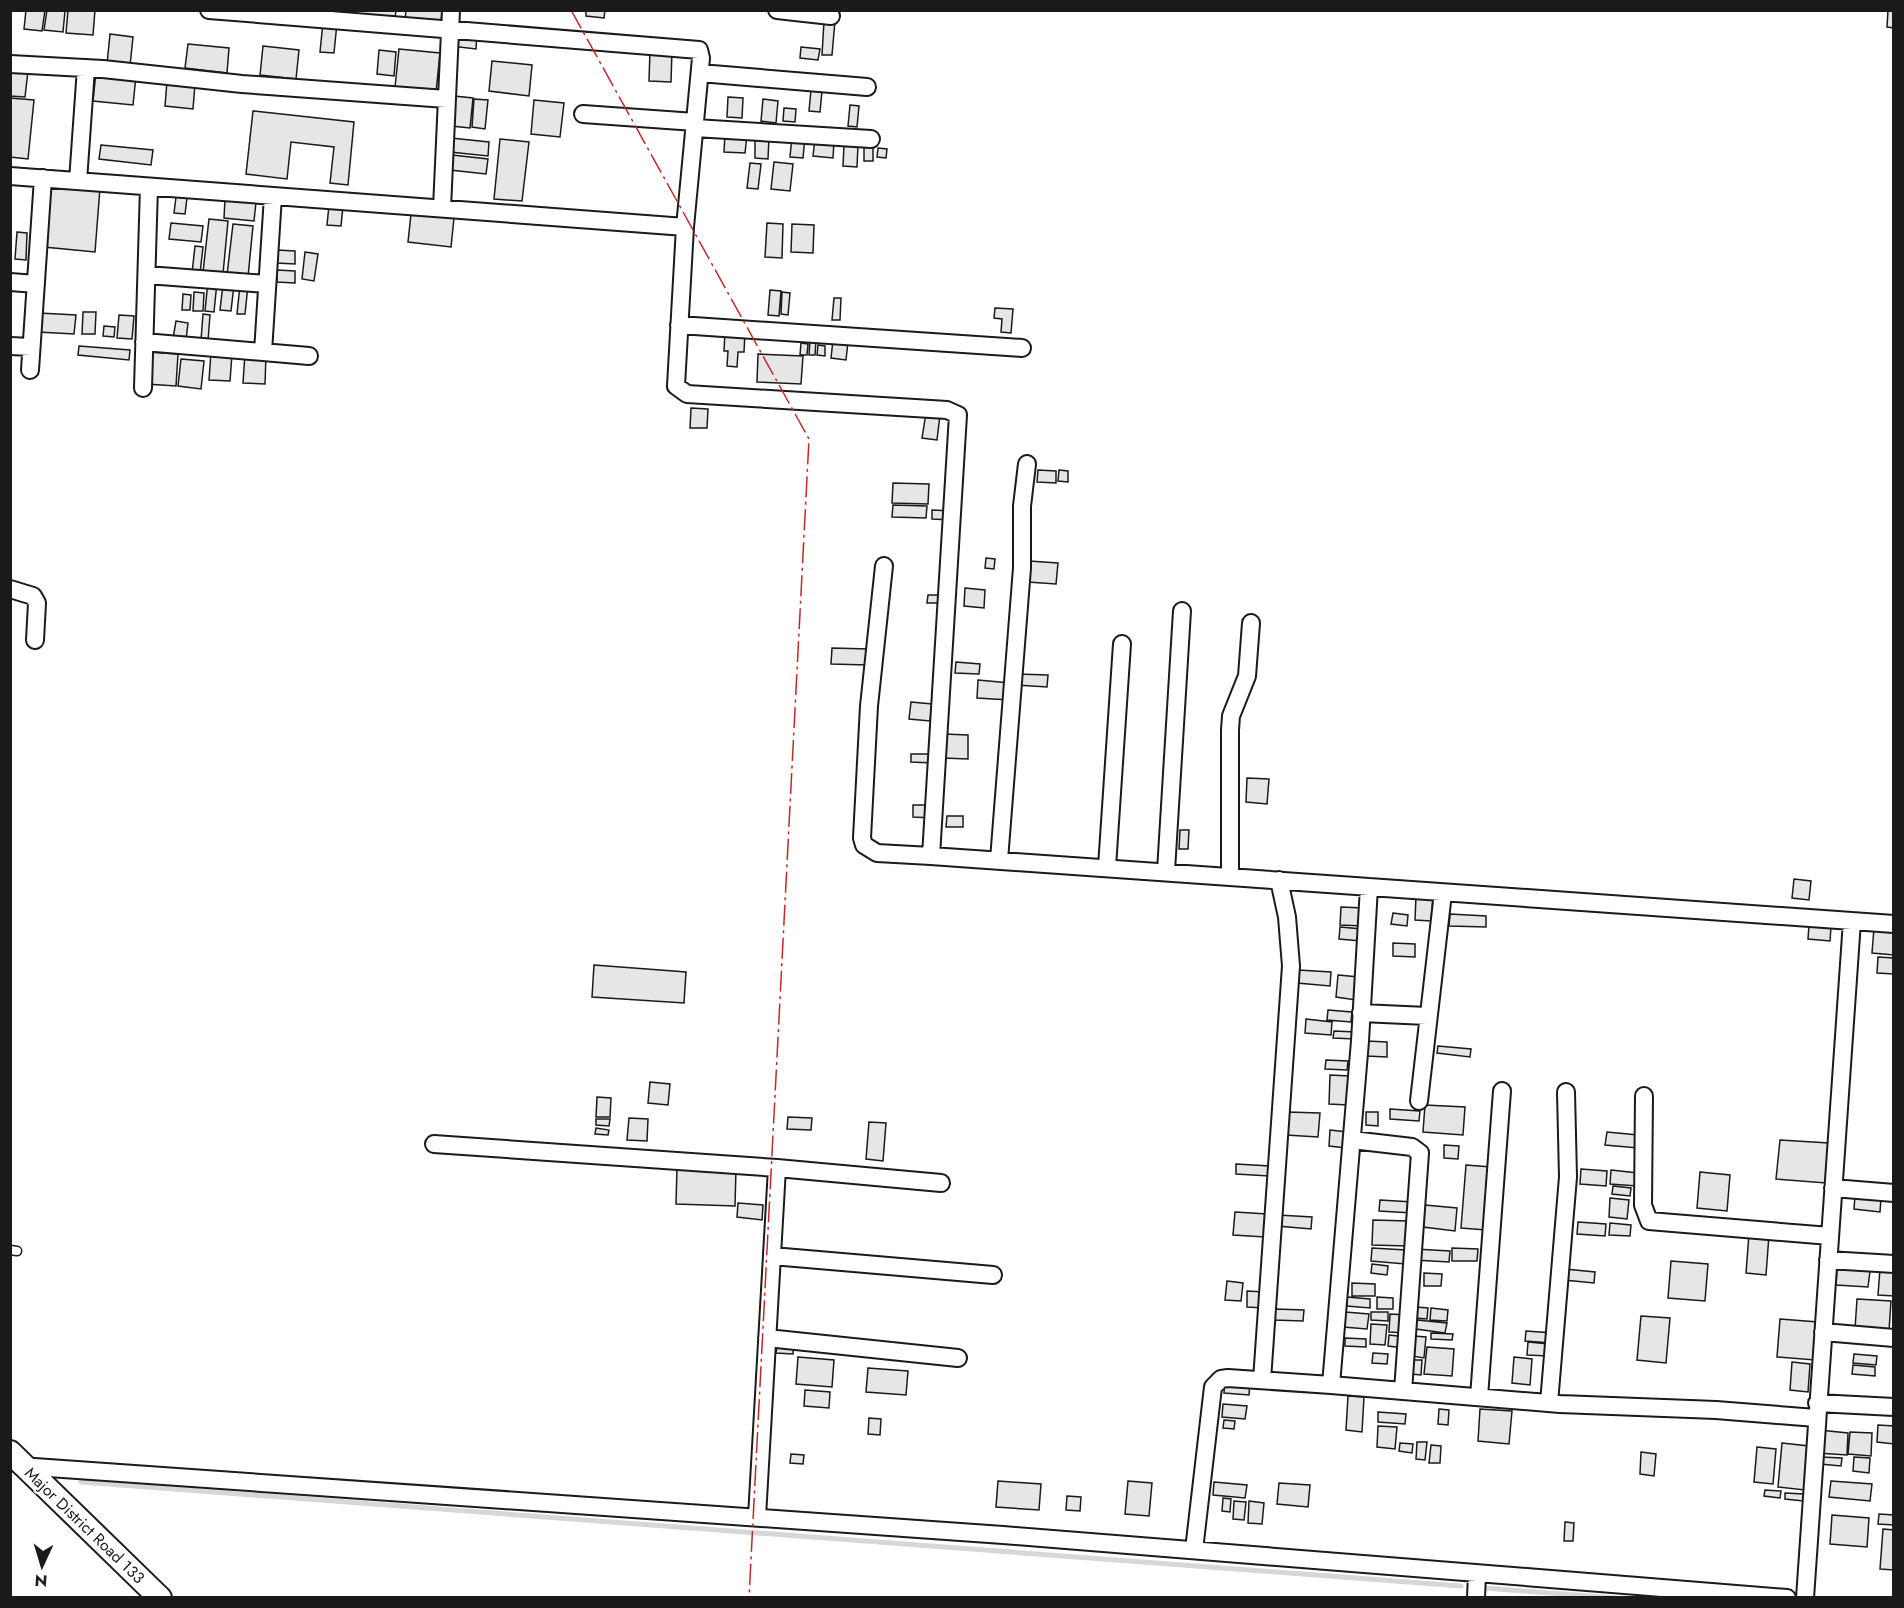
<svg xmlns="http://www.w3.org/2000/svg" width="1904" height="1608" viewBox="0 0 1904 1608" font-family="Jost,sans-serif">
	<rect width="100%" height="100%" fill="#fff"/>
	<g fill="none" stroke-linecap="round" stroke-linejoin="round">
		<path stroke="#d7d7d7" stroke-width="5" d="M81,1482L1461,1586
			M1485,1588L1615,1598"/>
	</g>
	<path fill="#e6e6e6" stroke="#1a1a1a" stroke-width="1.5" d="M26,10H45L42,31L24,29Z
		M47,10L65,11L63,32L44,30Z
		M68,10H95L93,35L66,33Z
		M335,10H396L395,19L335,13Z
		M406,10H442L441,24L405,20Z
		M586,10H605L604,18L586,16Z
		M1888,10H1894V28L1887,27Z
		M824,21H835L832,55H822Z
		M323,22L337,23L334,53L320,52Z
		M452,30L477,33L476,49L451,46Z
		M110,34L133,37L130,66L107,64Z
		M188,44L229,48L227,73L185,68Z
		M263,46L299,50L296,79L260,75Z
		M801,47L820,49L818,60L800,58Z
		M399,49L440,53L436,92L395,87Z
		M379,50L396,52L394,76L377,74Z
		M650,50H672L671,82L649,81Z
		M492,61L532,65L529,96L489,91Z
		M10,69L28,71L25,97L10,96Z
		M96,72L136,76L133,105L93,101Z
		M167,81L195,84L193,109L165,106Z
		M811,90L822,91L820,112L809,111Z
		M454,96L473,98L470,128L451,126Z
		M728,97L743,98L742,118L727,117Z
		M10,98L34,100L28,159L10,157Z
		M474,99L488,100L485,129L472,127Z
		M763,99L778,101L776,123L761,121Z
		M534,100L564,103L560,137L531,134Z
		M850,105L859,106L857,127L848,126Z
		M784,108L796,109L795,122L783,121Z
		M253,111L354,122L348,185L330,183L334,147L291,142L287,179L246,174Z
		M725,134L747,135L745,153L724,152Z
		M792,136L805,137L803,158L790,157Z
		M451,138L489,142L488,156L450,152Z
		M755,138H769L768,159L755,158Z
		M500,139L529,142L522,201L494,199Z
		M815,139L834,141L833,158L813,156Z
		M864,143H873V161H864Z
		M101,145L153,150L151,165L99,159Z
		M844,145H858L857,167L843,166Z
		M878,148L887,149L886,158L877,157Z
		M452,155L488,159L486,174L450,170Z
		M774,162L793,164L790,191L771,189Z
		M750,163L761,164L758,189L747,188Z
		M49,183L100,188L95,252L44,247Z
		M176,197L187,198L185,214L174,213Z
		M225,199L256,202L254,221L224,218Z
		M329,205L343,206L341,226L327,225Z
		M411,214L454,218L451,247L408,242Z
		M209,219L228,221L223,274L203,272Z
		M171,223L203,226L201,242L169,239Z
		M767,223L783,224L782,258L765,257Z
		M233,224L253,226L248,277L227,275Z
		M792,224L814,225L813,253L791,252Z
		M17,232L27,233L26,260L15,259Z
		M195,246L203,247L200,273H192Z
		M277,250L295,251V264L276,263Z
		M305,252L318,254L314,281L302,279Z
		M277,270L295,271V283L277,282Z
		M208,281L217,282L214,312L205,311Z
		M223,284L234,285L231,311L220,310Z
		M240,285H248L245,314H237Z
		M770,290L781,291L779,316L768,315Z
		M194,292L204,293L203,311H193Z
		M782,292L790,293L788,315L781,314Z
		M183,294L191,295L190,310H182Z
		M834,298H841L840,320H832Z
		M995,308L1013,309L1011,333L1001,332L1002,319L994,318Z
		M83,312H96L95,334H82Z
		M39,313L76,315L74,334L38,332Z
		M203,314L210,315L208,341L201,340Z
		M119,315L134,316L132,339L117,338Z
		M176,321L188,323L186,340L173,338Z
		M104,326L115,327L114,337L103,336Z
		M725,331L745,332L744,352H738L737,367L727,366L728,351H724Z
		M810,340H816L815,355H809Z
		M833,340L848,342L846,360L831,358Z
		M801,343L808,344L807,355H800Z
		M818,345L825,346V356L817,355Z
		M79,346L130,350L129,360L78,355Z
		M148,352L178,354L176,386L146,384Z
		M211,352L232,354L230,381L209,380Z
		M245,353L266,355L265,384L243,383Z
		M758,354L803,356L801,384L757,382Z
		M181,359L204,361L201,389L178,386Z
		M691,408L708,409L707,428H690Z
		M926,413L940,415L937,440L922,438Z
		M1038,470L1056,471V483L1037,482Z
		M1059,470L1068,471V482L1058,481Z
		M893,483L929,484L928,504L892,503Z
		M893,505L927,506L926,518L892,517Z
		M932,510L952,511V520L932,519Z
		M986,558L995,559L994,569L985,568Z
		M1029,561L1058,563L1056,584L1028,582Z
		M965,588L985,590L984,608L964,606Z
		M928,595H939V603H927Z
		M832,648L869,649L868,665L831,664Z
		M956,662L980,664L979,674L955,673Z
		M1017,674L1048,675L1047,687L1016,685Z
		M978,680L1010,683L1009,700L977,698Z
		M911,702L932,704L930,721L909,719Z
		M944,734L968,735V759L943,758Z
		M911,754H934L933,763L911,762Z
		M1247,778L1269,779L1267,804L1246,802Z
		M913,805H932V818L913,817Z
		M947,816H963V827H946Z
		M1180,830H1189L1188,849H1179Z
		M1794,879L1811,881L1809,900L1792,898Z
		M1416,896L1433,897L1431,921L1415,920Z
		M1341,907L1364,908L1363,926L1340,925Z
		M1393,913L1408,915L1407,926L1391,924Z
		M1450,914L1486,916V927L1449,926Z
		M1809,925L1831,927L1830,941L1808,939Z
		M1340,927L1362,929L1361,941L1339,939Z
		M1874,928L1894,929V955L1872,953Z
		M1393,943L1415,944V957L1393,956Z
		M1878,957L1894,958V974L1877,973Z
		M594,965L686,972L684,1003L592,997Z
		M1298,970L1331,972L1330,986L1297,983Z
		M1338,975L1359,977L1356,1000L1336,997Z
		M1328,1010L1352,1012L1351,1022L1327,1020Z
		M1306,1019L1332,1022L1331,1035L1305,1033Z
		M1334,1031L1356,1032L1355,1039L1333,1038Z
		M1367,1041L1387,1042V1057L1366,1056Z
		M1438,1046L1471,1049L1470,1057L1437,1053Z
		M1326,1060L1348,1061L1347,1070L1325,1069Z
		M1330,1075L1349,1076L1348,1105L1329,1104Z
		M650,1082L670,1084L668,1105L648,1103Z
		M597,1097L611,1098L610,1117H596Z
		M1425,1105L1465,1107L1463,1135L1423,1132Z
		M1390,1109L1420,1111L1419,1121L1390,1119Z
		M1287,1112L1320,1113L1318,1137L1286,1135Z
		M1366,1112H1378V1126L1366,1125Z
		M788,1117L812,1118L811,1130L787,1129Z
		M629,1118L648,1119L647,1141L627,1140Z
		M596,1119H610L609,1126L596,1125Z
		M869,1122L886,1123L883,1161L866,1159Z
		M596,1128L609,1130L608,1135L595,1134Z
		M1330,1130L1347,1132L1346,1148L1329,1146Z
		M1607,1132L1638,1135V1148L1605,1145Z
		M1780,1140L1829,1143L1826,1183L1776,1179Z
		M1444,1145L1459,1146L1458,1159L1444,1158Z
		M1236,1164L1270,1166L1269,1176L1236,1174Z
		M1466,1165L1491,1167L1486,1230L1461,1228Z
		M677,1167L736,1169L735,1206L676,1204Z
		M1581,1169L1607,1171L1606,1186L1580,1184Z
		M1611,1170L1638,1173L1637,1186L1610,1184Z
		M1700,1172L1730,1175L1727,1211L1697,1208Z
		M1613,1186L1631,1188L1630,1196L1612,1194Z
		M1855,1196L1881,1198L1880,1212L1854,1209Z
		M1610,1198L1629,1200L1627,1219L1609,1217Z
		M1380,1200L1413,1202L1412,1213L1379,1211Z
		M738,1203L763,1205L762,1220L737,1217Z
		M1425,1205L1457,1208L1455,1231L1423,1227Z
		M1235,1212L1267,1214L1265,1237L1233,1235Z
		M1278,1215L1312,1217L1311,1229L1277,1226Z
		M1373,1220L1409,1221L1408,1246L1372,1245Z
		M1578,1222L1606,1224L1605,1236L1577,1234Z
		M1610,1223L1631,1225L1630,1236L1609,1235Z
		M1749,1234L1769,1235L1766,1275L1746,1273Z
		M1372,1248L1406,1250L1405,1264L1371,1261Z
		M1452,1248L1478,1249L1477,1261H1452Z
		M1415,1249L1450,1251L1449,1262L1414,1260Z
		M1671,1261L1708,1264L1705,1301L1668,1298Z
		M1372,1264L1388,1266L1387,1275L1371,1273Z
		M1565,1269L1595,1272L1594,1283L1564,1280Z
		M1837,1269L1870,1271L1868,1287L1836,1285Z
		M1880,1269L1894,1270V1296L1878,1295Z
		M1424,1273L1442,1274L1441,1286H1424Z
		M1227,1281L1243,1283L1241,1301L1225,1300Z
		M1352,1283L1375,1284V1296H1352Z
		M1247,1291L1264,1292V1308L1247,1307Z
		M1347,1297L1370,1299V1308L1347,1306Z
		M1377,1297L1393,1298V1309H1377Z
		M1857,1299L1891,1301L1889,1331L1855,1329Z
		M1416,1307L1428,1308L1427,1319L1415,1318Z
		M1431,1308L1448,1310L1447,1321L1430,1320Z
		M1275,1309L1304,1310L1303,1321L1274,1320Z
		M1345,1312L1369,1314L1367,1329L1343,1327Z
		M1371,1312H1388V1321L1371,1320Z
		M1390,1314L1407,1315L1406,1333L1389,1332Z
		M1641,1316L1670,1318L1666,1363L1637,1360Z
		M1780,1319L1818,1322L1815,1360L1777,1357Z
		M1417,1320L1447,1323L1445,1333L1416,1329Z
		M1371,1324L1387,1325L1385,1345L1370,1344Z
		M1526,1331L1553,1333L1552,1343L1525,1341Z
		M1431,1333L1453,1334L1452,1340L1431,1339Z
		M1389,1335L1406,1337L1404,1348L1388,1346Z
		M1414,1336L1426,1337L1424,1358L1412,1356Z
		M1345,1338L1366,1339V1347L1345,1346Z
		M778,1341L794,1342L793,1354L776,1353Z
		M1528,1342L1549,1344L1548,1356L1527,1355Z
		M1427,1347L1454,1349L1452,1376L1424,1374Z
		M1373,1353L1388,1354L1387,1364L1372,1363Z
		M1854,1354L1877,1356L1876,1365L1853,1363Z
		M798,1357L834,1360L832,1387L796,1384Z
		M1514,1357L1532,1359L1530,1385L1512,1383Z
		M1412,1360H1422L1421,1375L1411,1374Z
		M1792,1362L1810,1364L1808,1392L1790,1390Z
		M1853,1365L1875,1367V1376L1852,1374Z
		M868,1368L908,1371L906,1395L866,1392Z
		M1225,1381L1250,1383L1249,1395L1224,1393Z
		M805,1390L830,1392L829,1408L804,1406Z
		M1348,1396L1364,1397L1362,1432L1346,1430Z
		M1223,1404L1247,1406L1245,1419L1222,1417Z
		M1439,1409L1449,1410L1448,1425L1438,1424Z
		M1480,1409L1512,1411L1509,1444L1478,1441Z
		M1378,1412L1406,1414L1405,1424L1378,1422Z
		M869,1418L881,1419L880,1435L868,1434Z
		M1224,1420L1235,1421L1234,1429L1223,1428Z
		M1878,1425L1894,1426V1444L1877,1442Z
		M1378,1426L1397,1427L1395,1449L1377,1447Z
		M1819,1430L1848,1433L1847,1455L1817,1453Z
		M1850,1432L1872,1433L1871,1456L1848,1454Z
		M1417,1442H1427L1425,1460L1416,1459Z
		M1400,1443L1413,1444L1412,1453L1399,1451Z
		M1782,1443L1809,1446L1805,1490L1778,1487Z
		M1431,1445L1441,1446L1440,1463H1429Z
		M1757,1447L1776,1449L1773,1484L1754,1482Z
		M1641,1452L1656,1454L1654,1476L1640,1474Z
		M791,1454L804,1455L803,1464L790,1463Z
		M1821,1457L1842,1458L1841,1466L1820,1464Z
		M1854,1457L1870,1458L1869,1473L1853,1471Z
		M998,1481L1041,1484L1039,1510L996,1507Z
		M1128,1481L1152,1483L1149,1516L1125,1514Z
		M1831,1481L1872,1484L1870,1501L1829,1497Z
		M1214,1482L1247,1485L1245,1498L1213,1495Z
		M1279,1483L1310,1485L1308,1507L1277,1504Z
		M1765,1490L1781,1491L1780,1498L1764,1496Z
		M1785,1493L1804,1494L1803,1501L1785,1499Z
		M1067,1496L1081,1497L1080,1511L1066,1510Z
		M1223,1498L1231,1499L1230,1512L1222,1511Z
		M1234,1501L1246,1502L1244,1520L1233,1519Z
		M1249,1501L1264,1503L1262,1524L1248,1523Z
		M1879,1514L1894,1515V1525L1878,1524Z
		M1832,1515L1869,1518L1867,1547L1830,1544Z
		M1565,1522L1574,1523L1573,1541H1564Z
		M1883,1529L1894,1530V1570L1880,1569Z"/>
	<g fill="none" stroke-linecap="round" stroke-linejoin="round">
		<g stroke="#1a1a1a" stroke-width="11">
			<path id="service" d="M10,1250L17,1251"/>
		</g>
		<g stroke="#1a1a1a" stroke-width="20">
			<path id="minor" d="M209,10L699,50L701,58L685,227L676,386L687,394L947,410L958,415L931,856L1894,924
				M777,10L831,16
				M10,64L103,69L242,84L446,99
				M700,73L867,87
				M583,114L695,122
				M695,128L871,139
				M10,176L685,227
				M78,181L86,68
				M442,208L451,10
				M147,275L266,284
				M10,282L36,284
				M679,325L1022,348
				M144,342L309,356
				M10,346L31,347
				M263,352L273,196
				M30,370L43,178
				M143,388L149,187
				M884,566L869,706L862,838L864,845L877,853L931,856
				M10,589L33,596L37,603L35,640
				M999,860L1022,568V506L1027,464
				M1107,867L1122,644
				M1166,871L1182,611
				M1230,876V730L1231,716L1247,676L1251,623
				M1369,887L1360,1041L1331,1385L1560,1404L1716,1410L1816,1418
				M1361,1013L1427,1016
				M1644,1096L1643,1205L1649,1221L1830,1236
				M1419,1101L1443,893
				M1352,1140L1412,1147L1420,1153L1403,1391
				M434,1144L777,1168L757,1517
				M777,1168L941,1183
				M1833,1188L1894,1193
				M772,1256L993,1275
				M1828,1260L1894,1264
				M1823,1332L1894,1338
				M767,1338L958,1358
				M1262,1380L1291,966L1287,917L1279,880
				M1479,1397L1502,1091
				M1549,1403L1568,1177L1566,1092
				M1817,1403L1894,1407
				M20,1466L1003,1535L1787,1598
				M1194,1550L1213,1387L1221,1379L1228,1378L1331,1385
				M1476,1598L1477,1573
				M1805,1598L1852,921"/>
		</g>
		<g stroke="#1a1a1a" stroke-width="26">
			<path id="secondary" d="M10,1452L160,1598"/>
		</g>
		<use href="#service" stroke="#fff" stroke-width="8"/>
		<use href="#minor" stroke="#fff" stroke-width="16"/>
		<use href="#secondary" stroke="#fff" stroke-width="22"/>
		<path stroke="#c62828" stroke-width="1.5" stroke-dasharray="21 4.5 3 4.5" stroke-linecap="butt" d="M571,10L809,439L749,1598"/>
	</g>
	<g text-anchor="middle" stroke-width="4.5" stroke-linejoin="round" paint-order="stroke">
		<g font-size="16" fill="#1a1a1a" stroke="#fff">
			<text transform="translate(85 1525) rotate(44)" y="6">Major District Road 133</text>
		</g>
	</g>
	<rect width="1904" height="1608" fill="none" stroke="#1a1a1a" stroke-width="24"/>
	<g transform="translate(42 1566) rotate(184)" stroke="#ffffff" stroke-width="4.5" paint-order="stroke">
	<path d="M0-4.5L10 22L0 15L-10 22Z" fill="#1a1a1a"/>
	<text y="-9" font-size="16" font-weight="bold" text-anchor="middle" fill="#1a1a1a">N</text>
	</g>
</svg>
